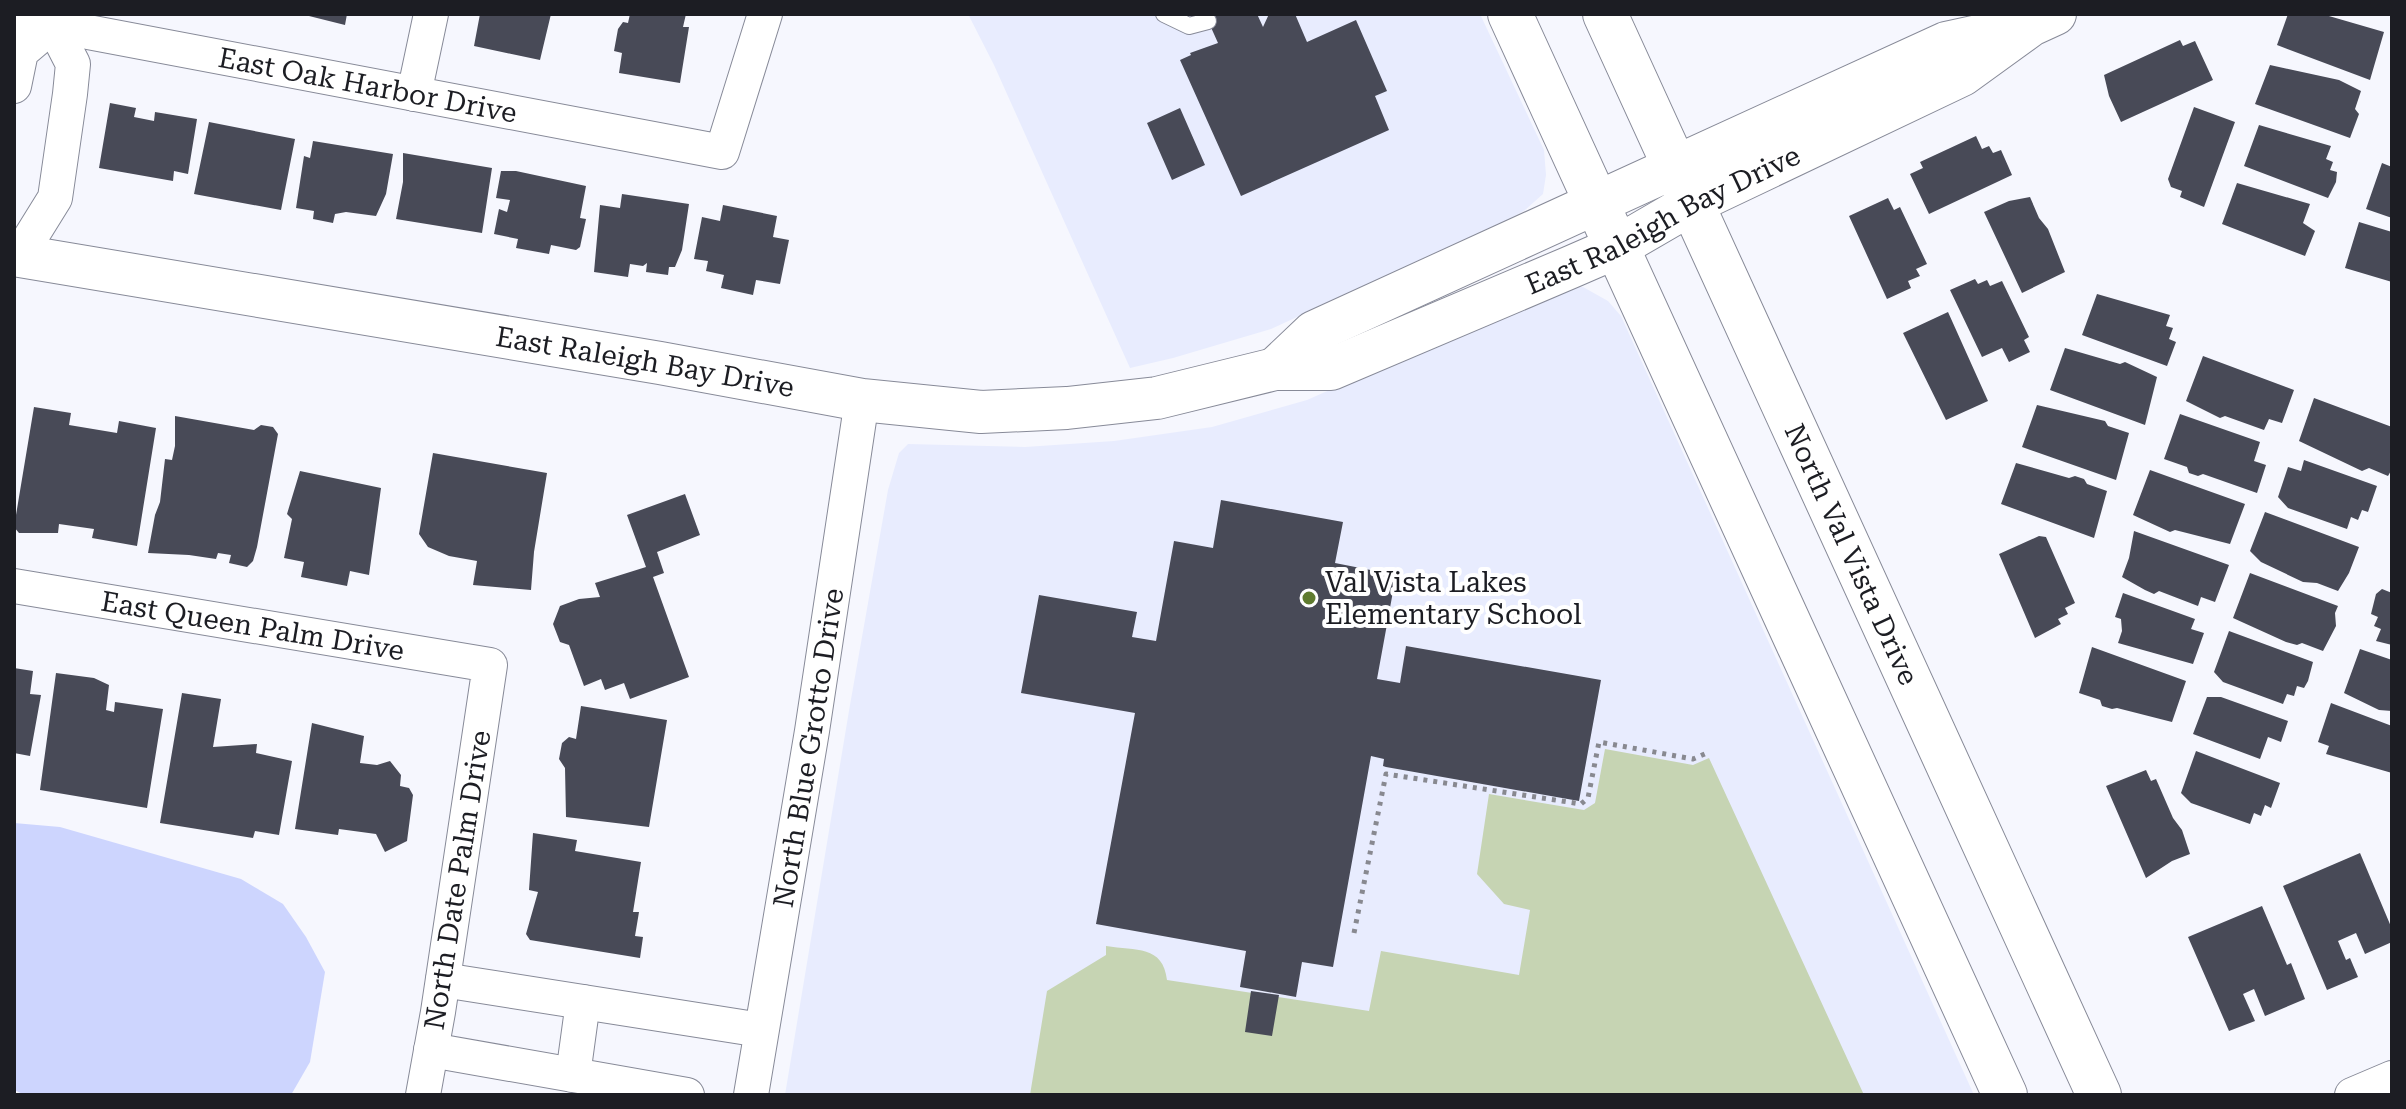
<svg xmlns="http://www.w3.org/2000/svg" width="2406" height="1109" viewBox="0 0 2406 1109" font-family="'Roboto Serif',serif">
	<rect width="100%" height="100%" fill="#f6f7fe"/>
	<path fill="#e8ecfe" d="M968,14H1480L1544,150L1546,175L1543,194L1525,210L1510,219L1271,329L1173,358L1130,368L994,65Z
		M1565,286L1583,287L1608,301L1621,316L1974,1095H785L850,705L888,490L899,453L908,444L1025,447L1114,441L1212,427L1307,400Z"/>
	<path fill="#c6d4b3" d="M1605,749L1693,765L1709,758L1864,1095H1030L1047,991L1106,955V946C1136,951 1163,945 1167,980L1369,1011L1381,951L1519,975L1530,910L1504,904L1477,874L1489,794L1584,810L1595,803Z"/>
	<path fill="#cdd5fe" d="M14,823L60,827L241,879L283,904L306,937L325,972L310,1062L291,1095H25L14,1090Z"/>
	<path fill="#484a57" d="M301,14H347L345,25Z
		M480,14H551L540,60L474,46Z
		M630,14H686L683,27H689L680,83L619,73L622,53L614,51L618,29L623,22L628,23Z
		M1205,14H1257L1263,27L1269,14H1295L1307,42L1356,20L1387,91L1375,96L1389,130L1241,196L1180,60L1191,55L1190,53L1218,43Z
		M2288,14H2322L2384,32L2370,80L2277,45Z
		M2180,40L2183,46L2195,41L2213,80L2121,122L2109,96L2104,75Z
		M2270,65L2339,80L2361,91L2355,109L2359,114L2350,138L2255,104Z
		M110,103L136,108L134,117L154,121L155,112L197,119L188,174L174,171L173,181L99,168Z
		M2194,107L2235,122L2204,207L2180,197L2182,191L2171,187L2168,179Z
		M1180,108L1205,165L1172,180L1147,123Z
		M209,122L295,139L281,210L194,194Z
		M2259,125L2331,146L2326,159L2333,162L2330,170L2337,172L2336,182L2328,198L2244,166Z
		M1976,136L1982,149L1989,146L1993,153L2001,150L2012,175L1929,214L1910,174L1923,168L1920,162Z
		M313,141L393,154L386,194L376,216L346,212L335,214L333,223L313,219L314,211L296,208L304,156L310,158Z
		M403,153L492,168L482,233L396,219L403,182Z
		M2382,163L2392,167V218L2366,209Z
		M501,171H516L586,186L580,218L586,219L580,247L576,250L551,245L549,254L516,248L518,239L494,234L499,209L507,212L510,200L496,198Z
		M2237,183L2310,204L2303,223L2315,231L2305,256L2222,224Z
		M622,194L689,204L682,250L675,267H669L668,275L646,272L647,263L643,266L630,264L628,277L594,272L600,205L620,208Z
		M2030,197L2039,218L2048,229L2065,272L2022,293L1984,212L2009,201Z
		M1888,198L1894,210L1900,207L1927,264L1916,269L1920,276L1908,281L1911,288L1887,299L1849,216Z
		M723,205L777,216L773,237L789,240L780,284L756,280L753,295L721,288L724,275L706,271L708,261L694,259L702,217L720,221Z
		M2359,222L2392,232V282L2345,268Z
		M1975,279L1978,284L1987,280L1990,286L2002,281L2029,337L2024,340L2030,352L2009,362L2002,348L1982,357L1950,290Z
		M2097,294L2170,315L2166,326L2173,328L2169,339L2176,342L2167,366L2082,335Z
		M1948,312L1988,401L1946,420L1903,333Z
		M2065,348L2120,364L2125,362L2157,377L2145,425L2050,390Z
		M2203,356L2294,390L2282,423L2269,419L2264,430L2225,416L2220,418L2186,401Z
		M2314,398L2392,427V469L2388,476L2369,468L2362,471L2299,441Z
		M2037,405L2105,421L2108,426L2129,433L2116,480L2022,447Z
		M34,407L71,413L69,425L117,433L119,421L156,428L137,546L92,538L94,529L59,524L58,533H19L14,527Z
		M2180,414L2260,442L2254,461L2266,465L2257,493L2203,474L2198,476L2189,473L2187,467L2164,459Z
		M175,416L254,430L261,425L273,427L278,434L257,547L253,561L247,567L229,563L231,555L218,553L216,559L189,555L148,553L155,515L160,502L165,459L172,460L175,446Z
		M433,453L547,473L534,552L531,590L473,585L477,561L449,556L428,547L419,534Z
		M2304,460L2377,486L2368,512L2362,510L2358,520L2351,517L2347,529L2288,508L2278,497L2288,467L2301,471Z
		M2016,463L2069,478L2075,476L2084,479L2087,484L2107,491L2094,538L2001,504Z
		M2150,470L2245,504L2230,544L2175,530L2170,532L2133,515Z
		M300,471L381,488L369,575L350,571L347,586L301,577L304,562L284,558L292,519L287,514Z
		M685,494L700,535L657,552L664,573L653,577L689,677L630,699L624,683L605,690L601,679L584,686L569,645L560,642L553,624L560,606L579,599L600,597L595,583L646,567L627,515Z
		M1221,500L1343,522L1335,563L1396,575L1377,679L1400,683L1406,646L1601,680L1579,801L1386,767L1383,766L1384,759L1371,756L1333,967L1302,962L1296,997L1240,987L1246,951L1096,924L1135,713L1021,693L1039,595L1137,612L1132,637L1156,641L1174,541L1213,548Z
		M2265,512L2359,547L2349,573L2338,591L2317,583L2303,582L2261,562L2250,551Z
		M2134,531L2229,565L2215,602L2201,597L2198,606L2159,591L2154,594L2145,590L2122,577L2129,558Z
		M2039,536L2046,537L2075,603L2065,608L2068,614L2058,619L2061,624L2035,638L1999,554Z
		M2250,573L2338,606L2335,613L2336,626L2323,651L2302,643L2297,645L2286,642L2233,618Z
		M2382,589L2392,593V645L2376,641L2381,629L2374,626L2378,617L2371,614L2376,594Z
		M2123,593L2195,619L2191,629L2204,633L2193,664L2118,643L2122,631L2121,619L2115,617Z
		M2229,631L2313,662L2308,681L2304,688L2297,686L2294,696L2287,694L2283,704L2223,682L2214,672Z
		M2092,647L2186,681L2172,722L2117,708L2112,709L2102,706L2100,700L2079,693Z
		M2360,649L2392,660V711L2379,710L2344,693Z
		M14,668L33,671L30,694L41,695L30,756L14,753Z
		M56,673L94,678L109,685L106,710L114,712L115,702L163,709L147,808L40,790Z
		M182,693L221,699L213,747L257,744L256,753L292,761L279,835L255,831L253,838L160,823Z
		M2207,697H2221L2288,721L2281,742L2268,737L2260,759L2193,734Z
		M2331,703L2392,726V773L2326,754L2329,746L2318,742Z
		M581,706L667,720L649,827L566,817L565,768L559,759L562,743L569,737L576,739Z
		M312,723L364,736L360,763L377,765L390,761L401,775L400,786L409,788L413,795L407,841L385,852L376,834L339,829L338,835L295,829Z
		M2196,751L2280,783L2271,808L2265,805L2261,816L2254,813L2250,824L2191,803L2181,793Z
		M2146,770L2151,781L2156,779L2173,818L2182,830L2190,854L2172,861L2146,878L2106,786Z
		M533,833L577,840L575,851L641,862L633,912H639L635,936L643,937L640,958L530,940L526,934L538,892L529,890Z
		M2360,853L2392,929V942L2365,954L2356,933L2338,941L2346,960L2350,958L2358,977L2327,990L2283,886Z
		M2262,906L2287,965L2291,963L2305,999L2265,1016L2254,989L2243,994L2255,1021L2229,1031L2188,937Z
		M1251,991L1279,995L1272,1036L1245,1032Z"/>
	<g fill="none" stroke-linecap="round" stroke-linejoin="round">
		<g stroke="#878a98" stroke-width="18">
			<path id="service" d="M1164,14L1189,26L1208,21"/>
		</g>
		<g stroke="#878a98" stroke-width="36">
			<g id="minor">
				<path id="s1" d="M14,18L722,152L765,14"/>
				<path d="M14,86L21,52L53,25L55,14"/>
				<path d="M414,94L431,14"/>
				<path d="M19,256L55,198L70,94L73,64L53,25"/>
				<path id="s2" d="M14,586L490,665L438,1012L423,1095"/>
				<path d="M443,980L761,1030"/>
				<path d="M431,1050L687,1095"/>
				<path d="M573,1075L583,1002"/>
				<path id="s3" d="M751,1095L812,731L862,400"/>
				<path d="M2352,1095L2392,1078"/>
			</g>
		</g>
		<g stroke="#878a98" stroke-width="44">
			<g id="tertiary">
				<path id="s4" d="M14,255L660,363L862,400L981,412L1067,408L1157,398L1275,369H1331L1571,267L1617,247L1691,204L1962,75L2031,25L2055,14"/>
				<path d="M1275,369L1314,332L1946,43L2015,28"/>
			</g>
		</g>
		<g stroke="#878a98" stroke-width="46">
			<g id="secondary">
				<path d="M1510,14L2005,1095"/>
				<path id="s5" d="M1605,14L2099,1095"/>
			</g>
		</g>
		<path stroke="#888990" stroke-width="5" stroke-dasharray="4 6" stroke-linecap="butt" d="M1354,933L1386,774L1581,804L1588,798L1599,742L1693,759L1707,753"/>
		<use href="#service" stroke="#fff" stroke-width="16"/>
		<use href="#minor" stroke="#fff" stroke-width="34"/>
		<use href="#tertiary" stroke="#fff" stroke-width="42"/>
		<use href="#secondary" stroke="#fff" stroke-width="44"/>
	</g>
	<circle fill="#5f7b2f" stroke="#fff" stroke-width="3" cx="1309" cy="598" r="8"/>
	<g text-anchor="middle" stroke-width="8" stroke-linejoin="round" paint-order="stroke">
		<g font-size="28" fill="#1c1d23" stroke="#fff">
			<text dy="10" stroke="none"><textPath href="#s1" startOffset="360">East Oak Harbor Drive</textPath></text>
			<text dy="10" stroke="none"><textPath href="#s4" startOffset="1698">East Raleigh Bay Drive</textPath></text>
			<text dy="10" stroke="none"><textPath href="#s4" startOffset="640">East Raleigh Bay Drive</textPath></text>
			<text dy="10" stroke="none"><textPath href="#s5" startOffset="594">North Val Vista Drive</textPath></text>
			<text dy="10" stroke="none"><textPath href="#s2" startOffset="242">East Queen Palm Drive</textPath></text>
			<text dy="10" stroke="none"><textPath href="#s3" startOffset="352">North Blue Grotto Drive</textPath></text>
			<text transform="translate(457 880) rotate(-81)" y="10">North Date Palm Drive</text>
		</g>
		<g font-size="28" fill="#1c1d23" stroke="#fff" text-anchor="start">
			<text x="1325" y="592">Val Vista Lakes<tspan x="1325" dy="32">Elementary School</tspan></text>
		</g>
	</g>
	<rect width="2406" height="1109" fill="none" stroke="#1c1d23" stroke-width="32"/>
</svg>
